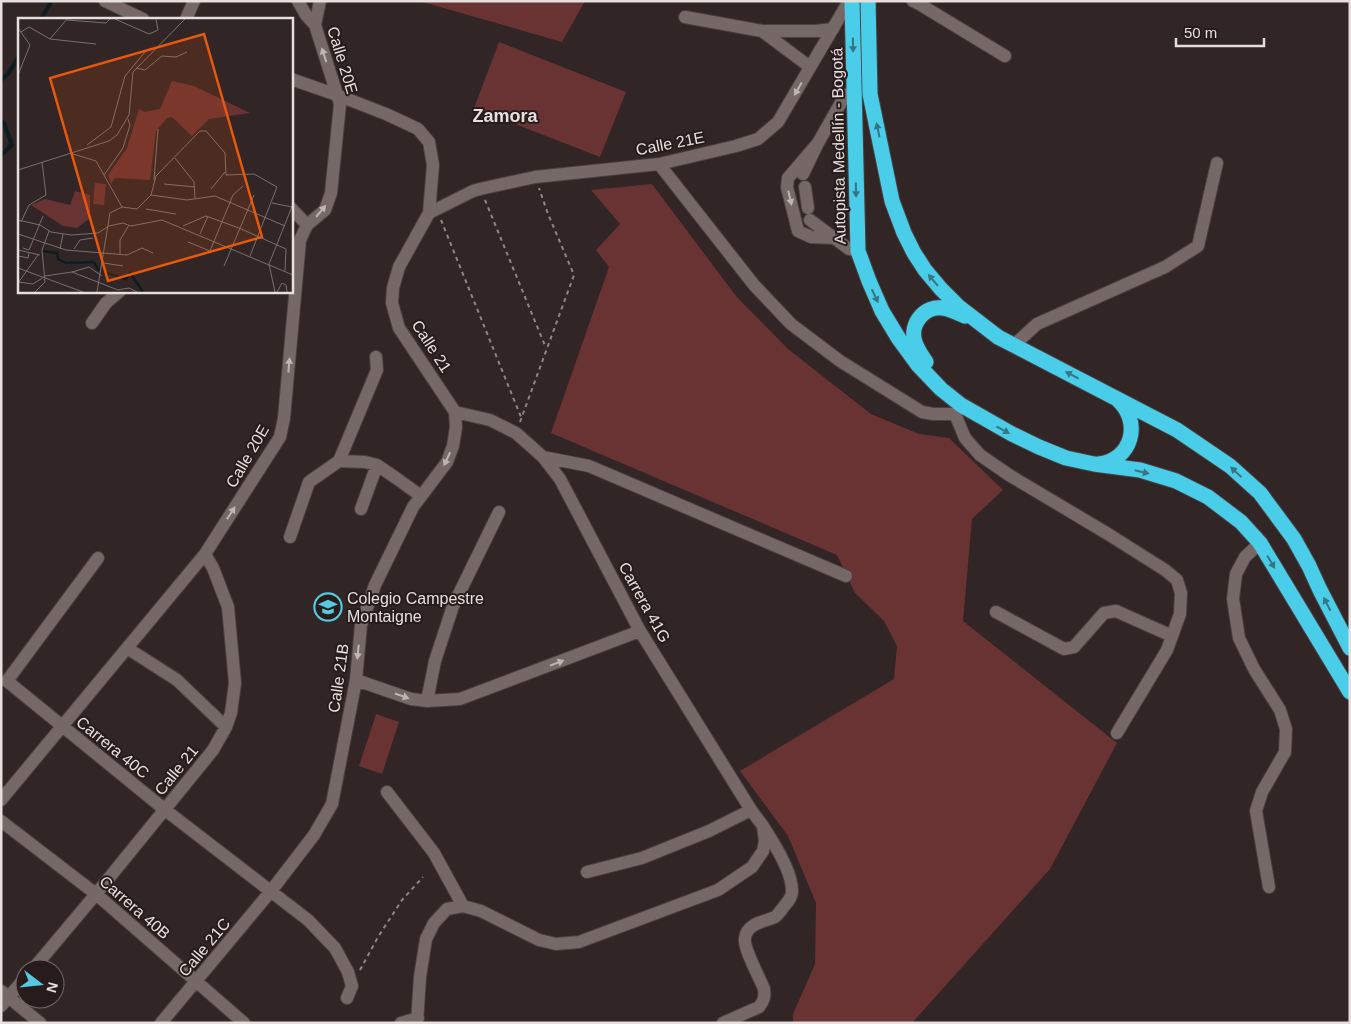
<svg xmlns="http://www.w3.org/2000/svg" width="1351" height="1024" viewBox="0 0 1351 1024" font-family="Arial,sans-serif">
	<rect width="100%" height="100%" fill="#312525"/>
	<path fill="#693233" d="M419,1H585L562,42Z
		M499,42L626,92L600,157L474,108Z
		M652,184L736,296L788,349L871,414L919,434L949,438L1003,490L972,519L963,621L1117,743L1050,869L912,1023H793V1014L815,964L816,903L788,836L740,771L894,679L897,646L884,621L855,593L837,555L551,433L609,267L596,250L620,224L591,190Z
		M376,714L399,722L382,774L359,766Z"/>
	<g fill="none" stroke-linecap="round" stroke-linejoin="round">
		<path stroke="#0c1c1f" stroke-width="4" d="M41,19L50,4
			M1,80L8,74L19,56
			M1,121L4,123L12,145L1,155"/>
		<g stroke="#4a4040" stroke-width="14">
			<path id="minor" d="M105,1L143,19
				M298,1L306,15L315,25
				M913,1L921,5L1005,56
				M685,17L762,31H816L833,29
				M186,19L194,1
				M762,31L810,67
				M818,143L788,178L787,187L798,231L811,237L833,238
				M659,164L754,285L791,324L840,361L922,412L933,414H955L960,408
				M803,174L818,143L843,99L854,89
				M805,187L808,208
				M291,208L307,225
				M429,213L473,191L480,189L535,177L659,164L736,146L758,139L778,122L849,1
				M810,220L849,249L858,251
				M92,323L106,303L120,291
				M1014,345L1037,324L1165,267L1198,246L1217,163
				M955,414L965,438L980,455L1009,475L1108,534L1165,570L1177,580L1181,593L1180,614L1167,650L1117,733
				M543,457L589,466L846,576
				M339,461L377,370L376,357
				M361,509L377,465
				M290,537L309,482L339,461L365,462L377,465L396,478L421,496
				M1260,543L1245,557L1236,574L1233,599L1239,638L1254,669L1280,710L1286,729L1285,752L1262,792L1256,811L1269,887
				M98,558L7,681L164,809L308,920L335,948L348,972L352,986L347,998
				M996,612L1064,649L1074,647L1104,613L1116,611L1172,636
				M127,648L177,680L226,727
				M356,680L411,699L427,701L460,699L640,631
				M427,701L435,661L453,606L499,512
				M387,792L434,853L463,906
				M1,800L205,554L280,437L284,418L300,240L307,225L325,210L331,193L340,104L315,25L320,1
				M1,821L96,894L244,1023
				M587,872L642,858L709,831L751,810
				M33,969L96,894L213,750L226,727L231,713L235,683L228,607L213,568L205,554
				M1,991L40,1023
				M1,1006L25,978
				M161,1023L271,891L314,835L332,804L356,680L361,625L375,585L413,507L447,462L453,446L456,427L455,412L399,328L392,303L393,288L399,267L429,213L433,165L429,142L418,129L386,114L337,95L291,79
				M401,1023L418,1018
				M417,1023L420,977L426,939L434,923L447,909L463,906L481,911L539,940L556,944L579,942L718,890L752,867L763,851L765,841L763,826L751,810L640,631L560,479L543,457L516,433L490,420L455,412
				M723,1023L759,1007C764,1001 765,997 764,989C760,978 743,948 745,938C747,923 764,922 775,917C779,914 782,909 785,905C788,902 792,896 792,892C793,873 774,843 764,828"/>
		</g>
		<g stroke="#4a4040" stroke-width="17">
			<path id="highway" d="M852,1L858,251L869,281L882,311L899,339L918,365L941,389L961,405L1012,434L1039,447L1066,458L1094,464L1140,470L1176,481L1208,497L1241,522L1260,543L1350,692
				M868,1L870,94L892,201L904,233L914,253L925,270L941,289L959,307L998,337L1177,430L1230,466L1260,493L1294,539L1309,566L1320,590L1350,648
				M926,362C922,356 917,349 915,342C909,324 925,305 943,308C950,309 958,313 965,316
				M1099,464C1132,460 1142,422 1118,400"/>
		</g>
		<path stroke="#908686" stroke-width="2" stroke-dasharray="4 4" stroke-linecap="butt" d="M485,200L546,348
			M441,220L521,417
			M520,422L574,275L548,214L539,188
			M360,970L378,937L402,900L423,877"/>
		<use href="#minor" stroke="#776868" stroke-width="12"/>
		<use href="#highway" stroke="#49cde8" stroke-width="15"/>
	</g>
	<defs><path id="oneway-solid" d="M-6-.8H1V-3.2L6.5 0L1 3.2V.8H-6Z" transform="scale(1.25)"/></defs>
	<g fill="#387482">
		<use href="#oneway-solid" transform="translate(853 45) rotate(89)"/>
		<use href="#oneway-solid" transform="translate(878 130) rotate(-102)"/>
		<use href="#oneway-solid" transform="translate(856 190) rotate(89)"/>
		<use href="#oneway-solid" transform="translate(933 280) rotate(-130)"/>
		<use href="#oneway-solid" transform="translate(875 296) rotate(65)"/>
		<use href="#oneway-solid" transform="translate(1072 375) rotate(-152)"/>
		<use href="#oneway-solid" transform="translate(1003 430) rotate(28)"/>
		<use href="#oneway-solid" transform="translate(1142 472) rotate(13)"/>
		<use href="#oneway-solid" transform="translate(1236 472) rotate(-137)"/>
		<use href="#oneway-solid" transform="translate(1271 562) rotate(59)"/>
		<use href="#oneway-solid" transform="translate(1327 604) rotate(-117)"/>
	</g>
	<g fill="#c0b5b5">
		<use href="#oneway-solid" transform="translate(324 55) rotate(-108)"/>
		<use href="#oneway-solid" transform="translate(798 89) rotate(120)"/>
		<use href="#oneway-solid" transform="translate(790 198) rotate(77)"/>
		<use href="#oneway-solid" transform="translate(321 211) rotate(-50)"/>
		<use href="#oneway-solid" transform="translate(289 365) rotate(-85)"/>
		<use href="#oneway-solid" transform="translate(447 459) rotate(115)"/>
		<use href="#oneway-solid" transform="translate(231 513) rotate(-57)"/>
		<use href="#oneway-solid" transform="translate(358 652) rotate(96)"/>
		<use href="#oneway-solid" transform="translate(557 663) rotate(-21)"/>
		<use href="#oneway-solid" transform="translate(402 696) rotate(19)"/>
	</g>
	<defs>
		<g id="school-ring" transform="scale(1.4375)"><circle r="9.5" fill="#271c1b" stroke="#56c9e1" stroke-width="1.5"/><path d="M0-5L7-2L0 1L-7-2ZM-4 1L0 2.5L4 1V4Q0 6-4 4Z" fill="#56c9e1"/></g>
	</defs>
	<g fill-rule="evenodd">
		<use href="#school-ring" x="328" y="607"/>
	</g>
	<g text-anchor="middle" stroke-width="4" stroke-linejoin="round" paint-order="stroke">
		<g font-size="16" fill="#e7dede" stroke="#271c1b">
			<text transform="translate(343 60) rotate(73)" y="6">Calle 20E</text>
			<text transform="translate(670 143) rotate(-11)" y="6">Calle 21E</text>
			<text transform="translate(838 146) rotate(-91)" y="6">Autopista Medellín - Bogotá</text>
			<text transform="translate(432 346) rotate(57)" y="6">Calle 21</text>
			<text transform="translate(247 456) rotate(-60)" y="6">Calle 20E</text>
			<text transform="translate(645 602) rotate(61)" y="6">Carrera 41G</text>
			<text transform="translate(338 678) rotate(-82)" y="6">Calle 21B</text>
			<text transform="translate(113 747) rotate(39)" y="6">Carrera 40C</text>
			<text transform="translate(176 770) rotate(-51)" y="6">Calle 21</text>
			<text transform="translate(135 907) rotate(41)" y="6">Carrera 40B</text>
			<text transform="translate(204 947) rotate(-50)" y="6">Calle 21C</text>
		</g>
		<g font-size="16" fill="#e7dede" stroke="#271c1b" text-anchor="start">
			<text x="347" y="604">Colegio Campestre<tspan x="347" dy="18">Montaigne</tspan></text>
		</g>
		<g font-size="18" font-weight="bold" fill="#e7dede" stroke="#271c1b">
			<text x="505" y="122">Zamora</text>
		</g>
	</g>
	<g transform="translate(18 18)">
		<rect width="275" height="275" fill="#312525"/>
		<path d="M154,63L176,68L232,95L191,101L174,118L154,99L149,100L138,113L132,162L97,160L93,166L90,157L109,130L121,91L126,94L142,91ZM77,165L88,166L86,187L75,186ZM57,173L72,177V200L59,210L45,208L13,187L27,181L52,187Z" fill="#693233"/>
		<path fill="none" stroke="#0c1c1f" stroke-width="2.5" d="M25,233L39,235L40,241L48,245L76,244L81,253M89,255L108,261L112,255L125,274"/>
		<path fill="none" stroke="#7a6f6f" stroke-width="1" d="M97,1L131,16L140,12L138,1M49,2L88,5L92,1M0,10L12,27L0,57M3,14L11,9L32,21L49,1M32,21L78,26M118,50L127,52L144,38L158,39L169,34M69,127L93,109L107,58L127,34M55,136L78,143L104,189M157,140L176,164L177,180M0,152L91,123L99,117L111,97L115,54L167,1M86,157L105,130L112,107L110,101M136,162L140,111M146,166L177,169M193,171L207,154M133,177L138,158L182,113H188L207,135L208,157L236,156L259,169L232,238M133,177L169,182L197,178L267,208M254,185L274,189M11,187L28,177L24,144M128,191L158,196M0,202L22,207L33,214L53,217L80,215L91,208L105,205L113,208L144,202L275,257M3,204L11,187M165,208L188,198L221,210L268,231L267,253M0,216L48,232L109,237L124,230L135,235M182,216L190,198M170,224L192,233L215,177L225,168M5,230L11,232L25,198M42,231L45,216M56,231L62,222L75,220M0,232L22,237M102,236V222L111,207M0,238L10,240L11,235M86,245L105,248M206,248L236,177M0,250L65,274M54,254L71,249L84,258M27,258L54,254L100,272L111,270L119,274M0,264L15,266L26,259M0,265L20,237M17,274L27,264L24,232L31,213M79,274L92,195L104,189L119,191L133,177M257,274L251,246L275,186M259,274L264,265L268,267L269,274"/>
		<path fill="#e8590c" fill-opacity="0.15" stroke="#e8590c" stroke-width="2.5" d="M186,16L244,219L90,263L32,60Z"/>
		<rect width="275" height="275" fill="none" stroke="#e7dede" stroke-width="2.5"/>
	</g>
	<rect width="1351" height="1024" fill="none" stroke="#e7dede" stroke-width="5"/>
	<g transform="translate(40 984) rotate(106)"><circle r="24" fill="#271c1b" stroke="#746a69"/>
	<path d="M0-4L9 19L0 12L-9 19Z" fill="#56c9e1"/>
	<text y="-8" font-size="14" font-weight="bold" text-anchor="middle" fill="#e7dede">N</text>
	</g>
	<path d="M1176 38v8h88v-8" fill="none" stroke="#e7dede" stroke-width="2.5"/>
	<text x="1184" y="38" font-size="15" fill="#e7dede" stroke="#271c1b" stroke-width="4" paint-order="stroke">50 m</text>
</svg>
